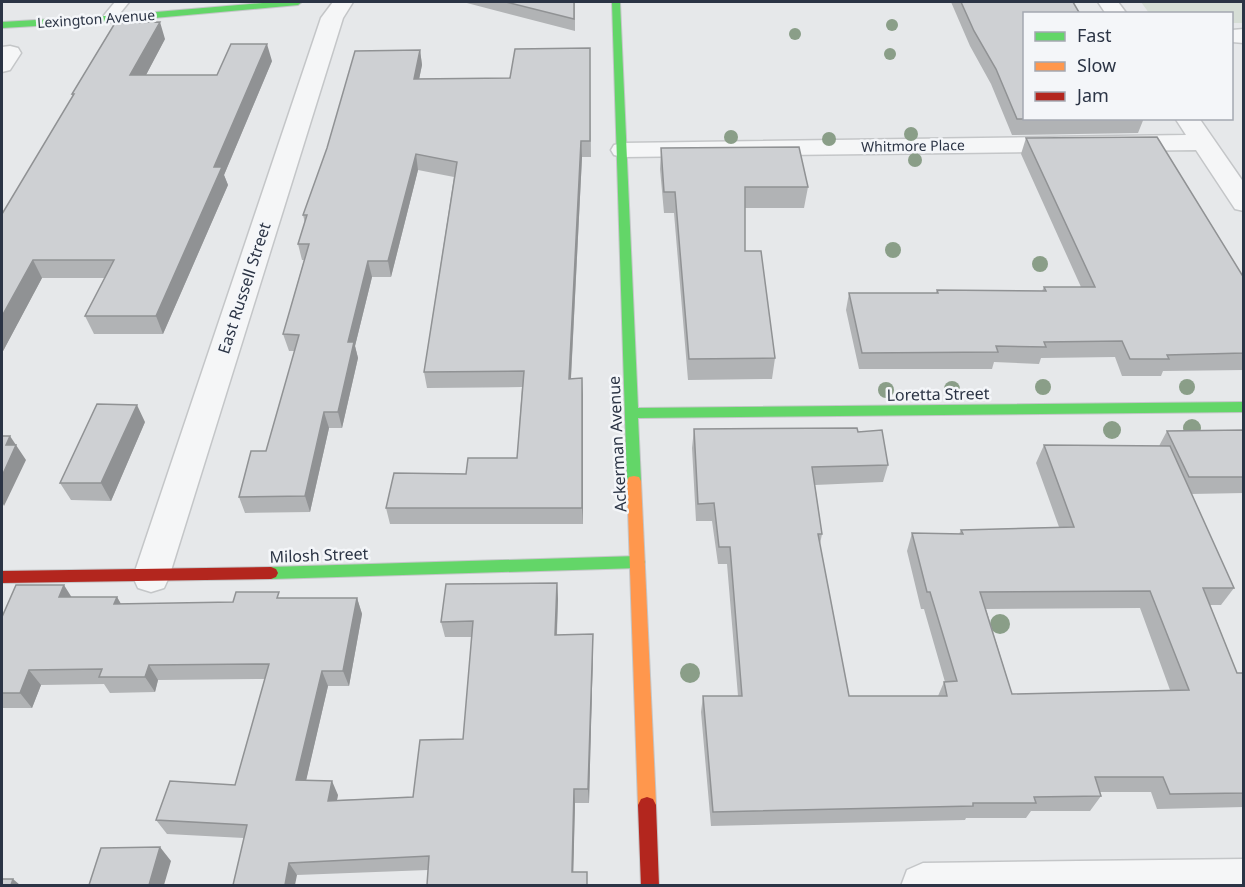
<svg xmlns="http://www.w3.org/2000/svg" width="1245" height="887" viewBox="0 0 1245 887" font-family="'Noto Sans',sans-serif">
	<rect width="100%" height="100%" fill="#e6e8ea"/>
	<path fill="#d6ded6" d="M1141,2H1243V23H1232V14L1149,13Z"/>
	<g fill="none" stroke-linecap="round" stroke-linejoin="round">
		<g stroke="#c4c6c8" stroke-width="3">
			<path id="lane" d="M115,2H129L113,22H103L101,19Z"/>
		</g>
		<g stroke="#c4c6c8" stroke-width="3">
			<path id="street" d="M333,2H353L343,18L169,577L164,588L151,592L138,588L133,577L321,18Z
				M1098,2H1118L1127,14H1106Z
				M1244,29V43L1232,42V30Z
				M10,46L18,48L21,53L10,70L2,72V47Z
				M1175,118H1199L1244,183V211L1235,209L1196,150L623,157L614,155L611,150L614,145L623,143L1186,135Z
				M1244,859V886H901L907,870L923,863Z"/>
		</g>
		<g stroke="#c4c6c8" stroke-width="2">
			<path id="fast" d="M275,2H302L298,5L121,21L2,28V22L121,15Z
				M612,2H620L638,408L1244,402V412L638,418L641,481L639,485H629L627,481Z
				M638,556L643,558L645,562L643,566L638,568L271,579L266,577L264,573L266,569L271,567Z"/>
		</g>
		<g stroke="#c4c6c8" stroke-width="2">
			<path id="slow" d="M634,476L639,477L641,481L656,805L653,811L647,813L641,811L638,805L627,481L629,477Z"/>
		</g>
		<g stroke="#c4c6c8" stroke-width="2">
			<path id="jam" d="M271,567L276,569L278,573L276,577L271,579L2,583V571Z
				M647,797L653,799L656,805L659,886H641L638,805L641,799Z"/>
		</g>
		<use href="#lane" fill="#f5f6f7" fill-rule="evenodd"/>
		<use href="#street" fill="#f5f6f7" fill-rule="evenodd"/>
		<use href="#fast" fill="#63d668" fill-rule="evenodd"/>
		<use href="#slow" fill="#ff974d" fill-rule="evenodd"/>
		<use href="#jam" fill="#b3261e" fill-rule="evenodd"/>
	</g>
	<g fill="#8a9e88">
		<circle cx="892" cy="25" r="6"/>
		<circle cx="795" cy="34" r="6"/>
		<circle cx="890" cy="54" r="6"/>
		<circle cx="911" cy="134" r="7"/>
		<circle cx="731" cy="137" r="7"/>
		<circle cx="829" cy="139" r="7"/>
		<circle cx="915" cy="160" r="7"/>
		<circle cx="893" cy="250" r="8"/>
		<circle cx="1040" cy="264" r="8"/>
		<circle cx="1043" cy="387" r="8"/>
		<circle cx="1187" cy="387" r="8"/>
		<circle cx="952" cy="389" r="8"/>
		<circle cx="886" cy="390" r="8"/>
		<circle cx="1192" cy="428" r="9"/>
		<circle cx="1112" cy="430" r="9"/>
		<circle cx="1000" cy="624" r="10"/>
		<circle cx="690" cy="673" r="10"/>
	</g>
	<path fill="#b1b3b5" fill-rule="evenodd" d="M463,2H575V31Z
		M951,2H1073L1024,118H1144L1138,133L1012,135L991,84L970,46Z
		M165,39L146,75H217L272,61L224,175L228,185L163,334H94L85,316L105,278H42L2,353L73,97L72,94Z
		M590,48L591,157H582L571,379L582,378L583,524H390L386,508L466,474L517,458L522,387L427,388L424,372L454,177L418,170L391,277H372L355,346L358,358L342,428H329L310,512L245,513L239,497L266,451L295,351H289L283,334L304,260H302L298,244L305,223L303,215L420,50L422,65L419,79L510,78Z
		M1026,138L1244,278V370L1163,371L1161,376H1122L1115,357L1041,358L1039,364L994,362L992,369H859L846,310L849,293H936L937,290L1042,291L1044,287H1081L1021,154Z
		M661,148L808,187L804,208H745V251L775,358L772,379L688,380L674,213H664L660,169Z
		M145,422L111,501L71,500L60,483Z
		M694,429L858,432L888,465L883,482L815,485L822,534L820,544L849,696H938L944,682H945L924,609H921L907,551L912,533L959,534L961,530L1059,527L1036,463L1044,445L1159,446L1167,431L1244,430V493L1191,494L1234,588L1221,605H1210L1237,673H1244V807L1157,809L1151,792H1100L1101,796L1090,811H1031L1026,818H966L965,820L711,826L701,712L703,696H738L727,564H718L712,521H696L692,448ZM1140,608L1170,690L1012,694L986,609Z
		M557,583L558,599L557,635L593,634V650L589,803H575L573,872L588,885L428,870L297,875L244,838L167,834L156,820L235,785L265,679L158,680L155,692L110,693L104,684L41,685L32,708H2V617L72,597H117L121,604L233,602L282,598H357L362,614L349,686H328L306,780L338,795L337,800L413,797L463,739L472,637H445L441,622Z"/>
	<path fill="#909294" d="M160,22L165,39L137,92L130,75Z
		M267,44L272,61L224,175L228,185L163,334L156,316L214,167Z
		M420,50L422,65L416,94L414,79Z
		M581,141L582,157L570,395L569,379Z
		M416,154L418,170L391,277L388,261Z
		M33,260L42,278L2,353V316Z
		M368,261L372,277L355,346L358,358L342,428L338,412L348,342Z
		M582,378L583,395V524L582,508Z
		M137,405L145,422L111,501L101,483Z
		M324,412L329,428L310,512L305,496Z
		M10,436L26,460L4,506L2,502V476L6,445Z
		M557,583L558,599L556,650L555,635Z
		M64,585L74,601L59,597Z
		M117,597L126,613L114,604Z
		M357,598L362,614L349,686L343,671Z
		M593,634V650L589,803L588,789Z
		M149,665L158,680L155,692L145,677Z
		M29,670L41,685L32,708L20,693Z
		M322,671L328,686L303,794L296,780Z
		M332,781L338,795L334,814L328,801Z
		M574,789L575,803L573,885L572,872Z
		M160,847L171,861L164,885H149Z
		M289,863L297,875L295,885H285Z
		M13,879L20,885H11Z"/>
	<path fill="#ced0d3" stroke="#909294" stroke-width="1.5" fill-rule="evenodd" d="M506,2H574V19Z
		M961,2H1073L1080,14H1024V118H1088L1017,119L996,69L974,31Z
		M160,22L130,75H217L231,44H267L214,167H222L156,316H85L114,260H33L2,316V214L74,94H72L115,23Z
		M590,48V141H581L569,379L582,378V508H386L394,473L466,474L468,458H517L524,371L424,372L457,162L416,154L388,261H368L348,342H354L338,412H324L305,496L239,497L251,451H266L299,335L283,334L309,244H298L307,215H303L327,148L355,51L420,50L414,79L510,78L515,49Z
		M1157,137L1244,278V353L1167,355L1169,359H1130L1122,341L1044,342L1046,347L996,346L998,352L862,353L849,293H938L937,290L1046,291L1044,287H1095L1026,138Z
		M799,147L808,187H745V251H761L775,358L689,359L675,192H664L661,148Z
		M97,404L137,405L101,483H60Z
		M857,428L858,432L882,430L888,465L812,467L822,534H818L849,696H947L944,682L957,681L930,592H927L912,533L963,534L961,530L1074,527L1044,445L1170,446L1234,588H1203L1237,673H1244V793L1170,794L1163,777H1095L1101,796L1034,797L1036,803H973V806L713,812L703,696H742L730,547H719L714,503L698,504L694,429ZM1150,591L1189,690L1012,694L980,592Z
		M1244,430V477H1189L1167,431Z
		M2,436H10L6,445H16L2,476Z
		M557,583L555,635L593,634L588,789H574L572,872H587V885H427L429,856L289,863L285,885H233L247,825L156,820L170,781L235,785L269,664L149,665L145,677H99L102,669L29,670L20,693H2V617L16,585H64L59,597H117L114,604L233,602L236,592H279L277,598H357L343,671H322L296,780L332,781L328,801L413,797L420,740L463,739L473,621L441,622L446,584Z
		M160,847L149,885H89L101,848Z
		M2,879H13L11,885H2Z"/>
	<g text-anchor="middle" stroke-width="5" stroke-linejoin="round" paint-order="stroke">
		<g font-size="14" fill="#2b3445" stroke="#f4f6f9">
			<text transform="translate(96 19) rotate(-4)" y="5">Lexington Avenue</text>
			<text transform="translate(913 146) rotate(-1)" y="5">Whitmore Place</text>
		</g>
		<g font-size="16" fill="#2b3445" stroke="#f4f6f9">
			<text transform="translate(244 288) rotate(-72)" y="6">East Russell Street</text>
			<text transform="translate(938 394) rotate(-1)" y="6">Loretta Street</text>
			<text transform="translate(617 444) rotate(-93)" y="6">Ackerman Avenue</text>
			<text transform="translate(319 555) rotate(-2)" y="6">Milosh Street</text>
		</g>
	</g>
	<rect width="1245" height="887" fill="none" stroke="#2b3445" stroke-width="6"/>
	<rect x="1023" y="12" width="210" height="108" fill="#f4f6f9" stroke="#a4a8b1" stroke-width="1.5"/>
	<rect x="1035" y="32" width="30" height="9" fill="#63d668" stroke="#a4a8b1" stroke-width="1.5"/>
	<text x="1077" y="42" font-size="18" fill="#2b3445">Fast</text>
	<rect x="1035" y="62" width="30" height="9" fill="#ff974d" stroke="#a4a8b1" stroke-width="1.5"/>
	<text x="1077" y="72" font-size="18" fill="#2b3445">Slow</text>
	<rect x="1035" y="92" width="30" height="9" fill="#b3261e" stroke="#a4a8b1" stroke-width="1.5"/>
	<text x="1077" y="102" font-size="18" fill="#2b3445">Jam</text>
</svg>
